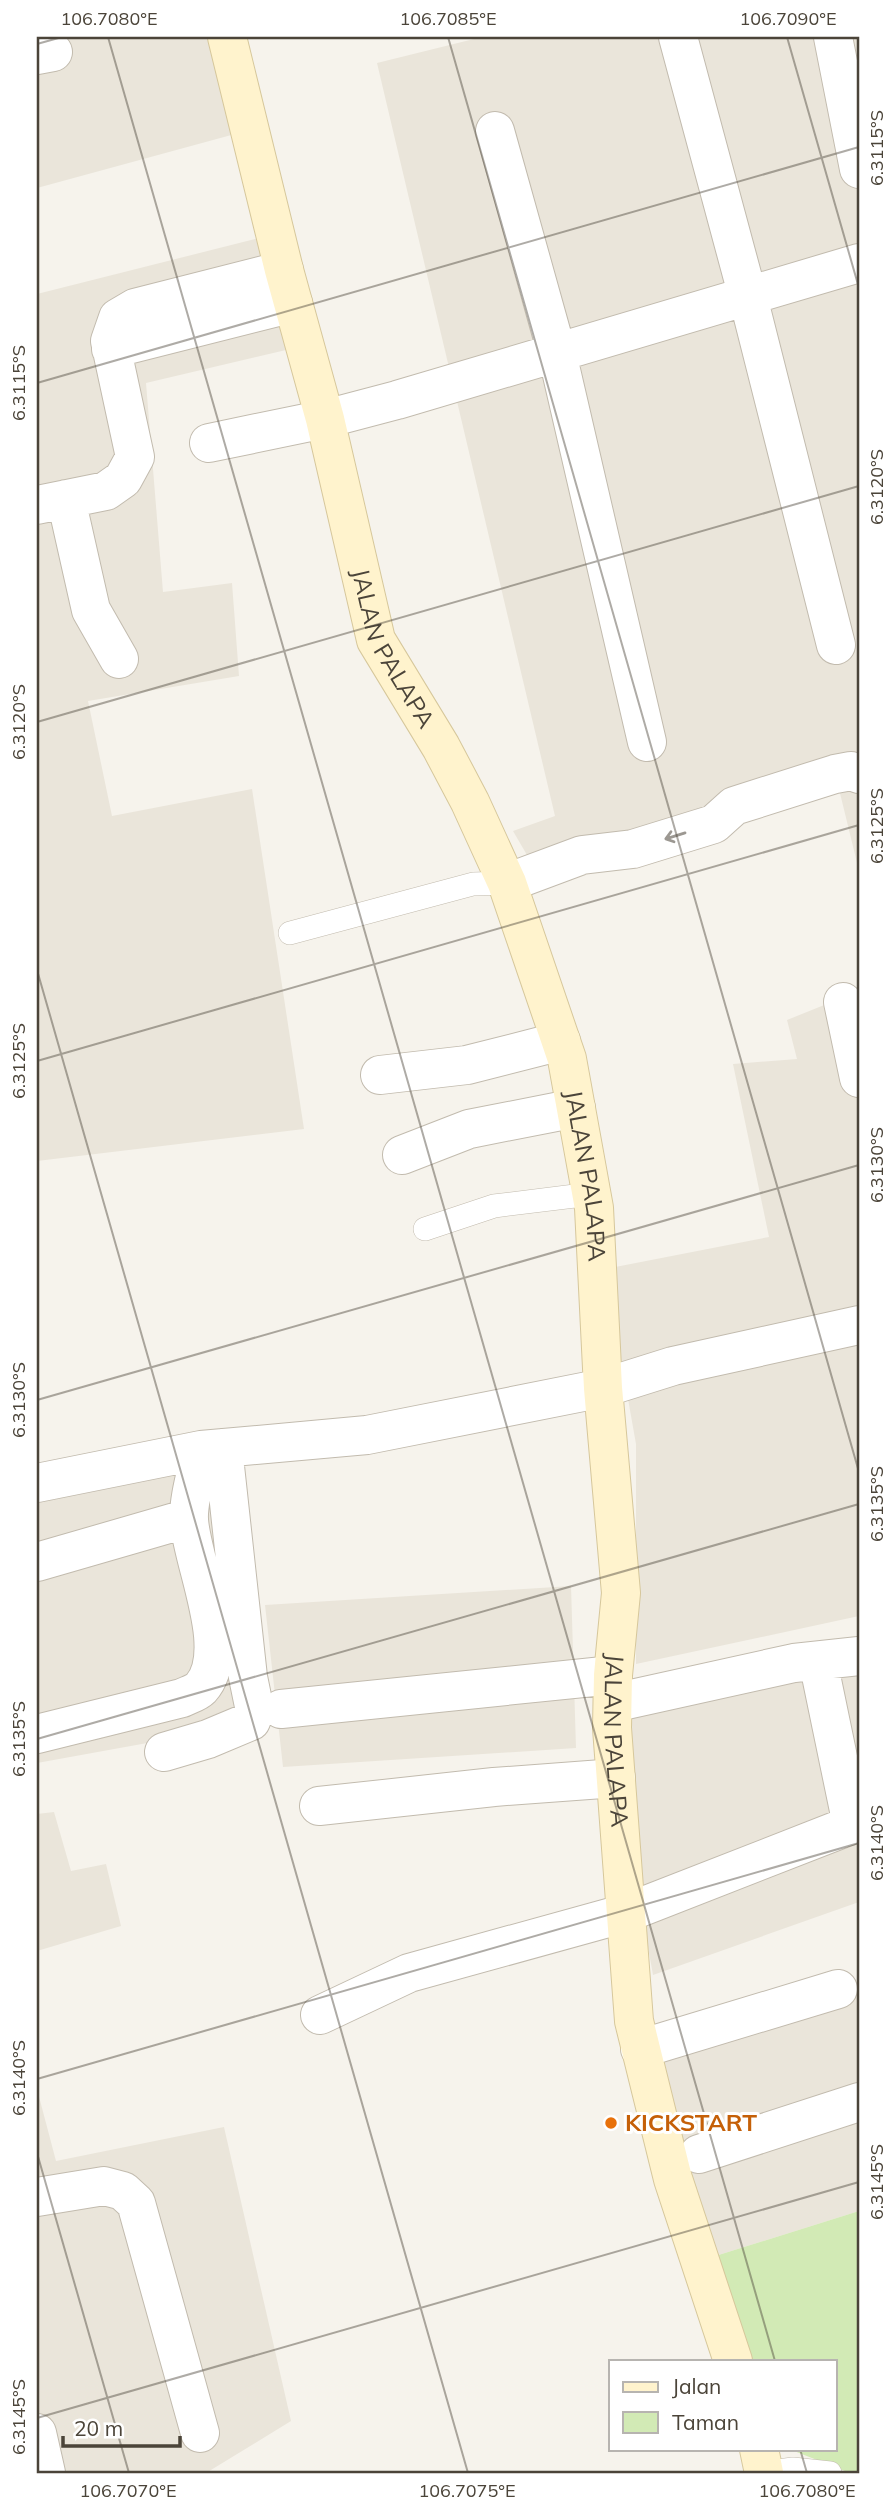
<svg xmlns="http://www.w3.org/2000/svg" width="896" height="2510" viewBox="0 0 896 2510" font-family="Mulish,sans-serif">
	<rect width="100%" height="100%" fill="#f6f3ec"/>
	<path fill="#eae5da" d="M37,37H211L235,134L37,188Z
		M482,37H859V871L838,785L545,886L513,831L555,816L377,63Z
		M259,238L286,350L146,383L163,592L232,583L239,676L88,701L112,816L252,789L304,1129L37,1161V294Z
		M859,991V1616L636,1664V1444L605,1269L769,1237L733,1064L797,1059L787,1020Z
		M37,1467L229,1478L253,1698L219,1730L37,1763Z
		M571,1586L576,1748L283,1767L265,1605Z
		M859,1652V1902L653,1975L627,1830L633,1701Z
		M54,1812L71,1871L106,1864L121,1926L37,1951V1814Z
		M859,1986V2211L709,2258L658,2054Z
		M37,2089L56,2161L224,2127L291,2421L206,2473H37Z"/>
	<path fill="#d2eab5" d="M859,2211V2473H850L789,2449H835V2361H733L709,2258Z"/>
	<g fill="none" stroke-linecap="round" stroke-linejoin="round">
		<g stroke="#c2bbae" stroke-width="24">
			<path id="lane" d="M290,933L473,884L507,883
				M425,1229L494,1206L591,1194
				M764,2473L793,2469L830,2473"/>
		</g>
		<g stroke="#c2bbae" stroke-width="40">
			<path id="street" d="M678,37L748,297L836,645
				M833,37L859,169
				M37,55L53,52
				M495,131L557,353L647,742
				M111,349L293,303
				M209,443L325,419L397,400L859,263
				M66,499L91,610L119,659
				M37,505L106,491L123,479L135,457L110,341L118,318L135,308L284,270
				M507,883L582,855L633,849L714,824L734,806L835,774L851,771L859,774
				M843,1002L859,1078
				M380,1075L467,1065L561,1041
				M402,1155L469,1129L576,1108
				M37,1483L201,1450L367,1435L603,1388L673,1366L859,1325
				M37,1562L189,1518
				M818,1661L852,1825
				M613,1703L794,1663L859,1656
				M281,1709L613,1675
				M37,1734L182,1698C188,1695 196,1693 201,1688C234,1651 192,1564 189,1520C188,1500 197,1470 201,1450
				M164,1752L208,1739L251,1721L255,1711L248,1677L223,1448
				M319,1806L494,1787L616,1778
				M320,2015L409,1973L626,1913L859,1822
				M640,2049L838,1989
				M699,2154L859,2102
				M37,2197L104,2186L123,2191L136,2203L200,2433
				M37,2433L46,2473"/>
		</g>
		<g stroke="#d6c79b" stroke-width="40">
			<g id="secondary">
				<path id="s1" d="M227,37L284,270L325,419L376,640L441,747L470,802L507,883L567,1059L594,1208L603,1388L621,1593L613,1675L612,1728L634,2021L673,2179L733,2361"/>
				<path d="M759,2449L764,2473"/>
			</g>
		</g>
		<use href="#lane" stroke="#fff" stroke-width="23"/>
		<use href="#street" stroke="#fff" stroke-width="38"/>
		<use href="#secondary" stroke="#fff3cd" stroke-width="38"/>
	</g>
	<defs><path id="oneway-shaft" d="M-6 0H5M1.5-3L5.5 0L1.5 3" fill="none" stroke-width="1.6" stroke-linecap="round" stroke-linejoin="round" transform="scale(1.75)"/></defs>
	<use stroke="#9c9892" href="#oneway-shaft" transform="translate(675 836) rotate(163)"/>
	<path fill="none" stroke="#4b4439" stroke-width="2" stroke-opacity="0.45" d="M108,37L775,2361M448,37L859,1472M787,37L859,288M37,44L62,37M37,383L859,147M37,722L859,486M37,970L468,2473M37,1061L859,825M37,1400L859,1165M37,1739L859,1504M37,2079L859,1843M37,2153L129,2473M37,2418L859,2182M800,2449L807,2473"/>
	<circle fill="#e8710a" stroke="#fff" stroke-width="2.5" cx="611" cy="2123" r="7"/>
	<g text-anchor="middle" stroke-width="6" stroke-linejoin="round" paint-order="stroke">
		<g font-size="24" fill="#4b4439" stroke="#fff">
			<text dy="8" stroke="none"><textPath href="#s1" startOffset="635">JALAN PALAPA</textPath></text>
			<text dy="8" stroke="none"><textPath href="#s1" startOffset="1202">JALAN PALAPA</textPath></text>
			<text dy="8" stroke="none"><textPath href="#s1" startOffset="1769">JALAN PALAPA</textPath></text>
		</g>
		<g font-size="24" font-weight="bold" fill="#c56008" stroke="#fff" text-anchor="start">
			<text x="625" y="2131">KICKSTART</text>
		</g>
	</g>
	<rect width="896" height="2510" fill="none" stroke="#ffffff" stroke-width="77"/>
	<rect x="609" y="2360" width="228" height="91" fill="#ffffff" stroke="#b7b4b0" stroke-width="2"/>
	<rect x="623" y="2382" width="35" height="10" fill="#fff3cd" stroke="#b7b4b0" stroke-width="2"/>
	<text x="672" y="2394" font-size="21" fill="#4b4439">Jalan</text>
	<rect x="623" y="2412" width="35" height="21" fill="#d2eab5" stroke="#b7b4b0" stroke-width="2"/>
	<text x="672" y="2430" font-size="21" fill="#4b4439">Taman</text>
	<path d="M63 2436v10h117v-10" fill="none" stroke="#4b4439" stroke-width="3.5"/>
	<text x="74" y="2436" font-size="21" fill="#4b4439" stroke="#ffffff" stroke-width="5" paint-order="stroke">20 m</text>
	<rect x="38" y="38" width="820" height="2434" fill="none" stroke="#4b4439" stroke-width="2.5"/>
	<g font-size="18" text-anchor="middle" fill="#4b4439">
		<text x="109" y="25">106.7080°E</text>
		<text x="448" y="25">106.7085°E</text>
		<text x="788" y="25">106.7090°E</text>
		<text transform="translate(877 148) rotate(-90)" y="6">6.3115°S</text>
		<text transform="translate(19 383) rotate(-90)" y="6">6.3115°S</text>
		<text transform="translate(877 487) rotate(-90)" y="6">6.3120°S</text>
		<text transform="translate(19 722) rotate(-90)" y="6">6.3120°S</text>
		<text transform="translate(877 826) rotate(-90)" y="6">6.3125°S</text>
		<text transform="translate(19 1061) rotate(-90)" y="6">6.3125°S</text>
		<text transform="translate(877 1165) rotate(-90)" y="6">6.3130°S</text>
		<text transform="translate(19 1400) rotate(-90)" y="6">6.3130°S</text>
		<text transform="translate(877 1504) rotate(-90)" y="6">6.3135°S</text>
		<text transform="translate(19 1739) rotate(-90)" y="6">6.3135°S</text>
		<text transform="translate(877 1843) rotate(-90)" y="6">6.3140°S</text>
		<text transform="translate(19 2078) rotate(-90)" y="6">6.3140°S</text>
		<text transform="translate(877 2182) rotate(-90)" y="6">6.3145°S</text>
		<text transform="translate(19 2417) rotate(-90)" y="6">6.3145°S</text>
		<text x="128" y="2497">106.7070°E</text>
		<text x="467" y="2497">106.7075°E</text>
		<text x="807" y="2497">106.7080°E</text>
	</g>
</svg>
